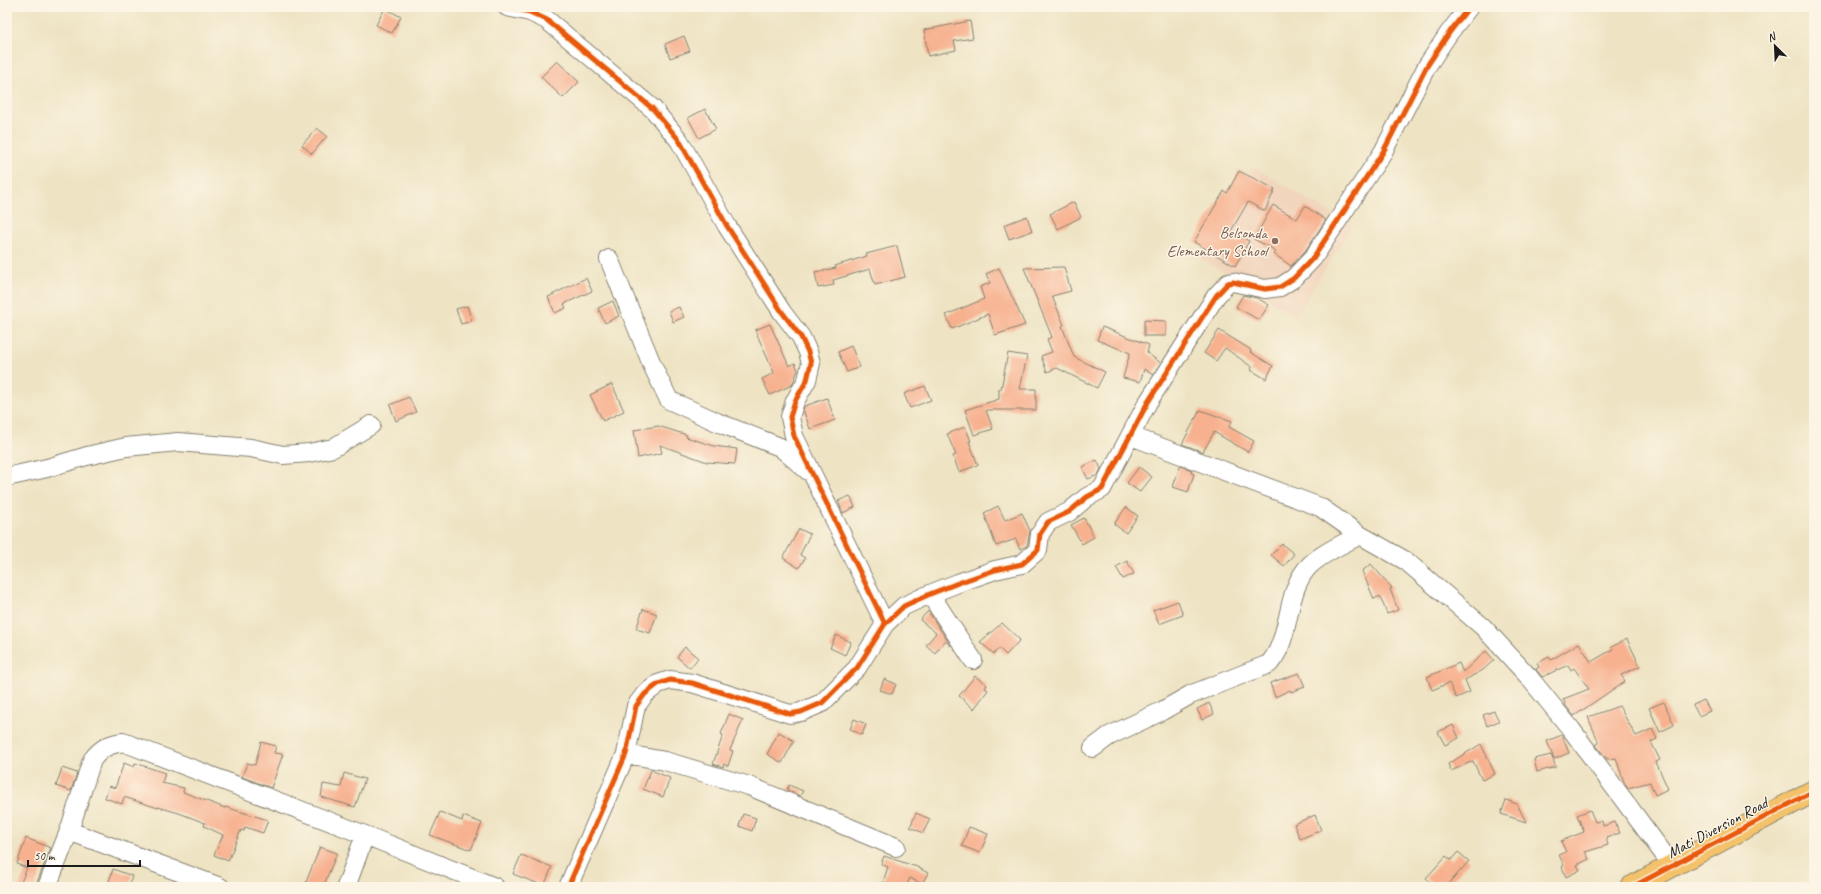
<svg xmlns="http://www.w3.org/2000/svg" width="1821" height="894" viewBox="0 0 1821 894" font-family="Caveat,sans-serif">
	<rect width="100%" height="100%" fill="#fcf5e5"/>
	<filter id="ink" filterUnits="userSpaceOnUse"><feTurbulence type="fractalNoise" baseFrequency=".025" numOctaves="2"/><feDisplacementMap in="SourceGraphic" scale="8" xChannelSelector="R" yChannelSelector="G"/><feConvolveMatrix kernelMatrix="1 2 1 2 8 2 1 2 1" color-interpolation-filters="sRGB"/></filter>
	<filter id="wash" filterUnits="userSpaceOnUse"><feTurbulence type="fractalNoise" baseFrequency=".012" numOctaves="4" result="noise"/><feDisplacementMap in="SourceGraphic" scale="16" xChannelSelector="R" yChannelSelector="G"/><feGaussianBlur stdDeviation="0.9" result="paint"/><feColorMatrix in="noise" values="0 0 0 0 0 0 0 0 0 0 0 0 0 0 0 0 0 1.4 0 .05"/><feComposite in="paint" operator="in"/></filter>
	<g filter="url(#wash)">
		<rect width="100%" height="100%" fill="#eee3c3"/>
		<path fill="#f2d5bd" d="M1254,167L1352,226L1296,316L1198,256Z"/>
		<g id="blocks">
			<path fill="#f7b18f" d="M385,8L401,17L392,33L376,25Z
				M970,21L973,38L954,41L956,50L928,56L924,30Z
				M684,36L690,51L670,58L665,44Z
				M557,61L579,82L563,98L541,77Z
				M705,109L716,129L699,138L688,118Z
				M317,128L327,136L312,154L302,145Z
				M1239,171L1275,189L1265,211L1248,202L1231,231L1249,241L1235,266L1194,242L1224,191L1227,193Z
				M1074,202L1081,217L1058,229L1050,214Z
				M1273,205L1297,219L1305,206L1326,220L1305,251L1291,266L1274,254L1276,251L1254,239Z
				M1027,216L1032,231L1009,239L1004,225Z
				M897,246L905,277L875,285L870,269L833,280L834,285L818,288L815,272L836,268L835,266L867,256L866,254Z
				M1064,267L1071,291L1052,296L1064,325L1062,326L1074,357L1105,372L1097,388L1057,368L1047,372L1041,356L1052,352L1047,339L1052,337L1024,268Z
				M999,268L1025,325L995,335L988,314L952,329L946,315L984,299L980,287L990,283L986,274Z
				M586,278L592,291L564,304L566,308L555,313L548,297Z
				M1243,295L1257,298L1269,305L1259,320L1236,307Z
				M613,301L619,316L605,323L598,308Z
				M467,306L472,321L461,324L456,309Z
				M679,307L684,317L673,322L669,311Z
				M1144,320L1166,321V336H1144Z
				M770,324L789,366L795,363L798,370L792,385L770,395L762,379L774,373L755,330Z
				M1102,327L1149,345L1147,353L1161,363L1153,375L1144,369L1140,382L1123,378L1130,353L1097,340Z
				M1219,330L1251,350L1250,352L1273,366L1266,379L1251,370L1252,367L1225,348L1216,361L1204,353Z
				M851,346L860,367L847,372L838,352Z
				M1008,353L1027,356L1020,389H1036V410H986L993,429L974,435L965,410L999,399V389H1001Z
				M612,384L624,411L603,421L590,395Z
				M925,386L931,400L910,408L904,394Z
				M409,397L416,412L396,421L390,405Z
				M827,398L835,420L810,429L803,409L805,406Z
				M1200,410L1232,421L1229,427L1254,441L1248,452L1214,432L1203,452L1182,444Z
				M658,426L687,435L686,437L714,446L737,449L735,464L707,462L660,445L662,453L638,458L634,430Z
				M965,427L971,441H969L978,465L959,472L953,456L956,455L947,434Z
				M1097,460L1101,469L1098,475L1088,479L1082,467Z
				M1180,466L1192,470L1191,473L1194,474L1188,492L1173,487Z
				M1139,467L1152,477L1140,492L1127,483Z
				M850,496L855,507L843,513L838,501Z
				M998,506L1005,520L1022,513L1030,531L1027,546L1020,549L1016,539L996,546L984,513Z
				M1126,507L1138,516L1126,533L1114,524Z
				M1084,518L1094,537L1082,544L1071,525Z
				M799,529L810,534L800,555L805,558L799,568L783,558Z
				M1282,544L1294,554L1284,566L1271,555Z
				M1127,561L1134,574L1123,579L1116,567Z
				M1371,564L1392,588L1390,589L1398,610L1387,614L1380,596L1374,599L1362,571Z
				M1178,601L1183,615L1159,624L1153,610Z
				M643,609L657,614L650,633L636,629Z
				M928,611L951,646L945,641L935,653L926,645L936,633L920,620Z
				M1002,623L1020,640L1006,655L999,648L994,654L980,642Z
				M836,635L851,642L845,655L830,648Z
				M1627,639L1640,666L1621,675L1625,681L1574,716L1566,706L1563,699L1589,689L1574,668L1571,670L1568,665L1542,677L1536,669L1539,667L1537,663L1549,657L1551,660L1579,643L1591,662L1613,649L1611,647Z
				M685,647L698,658L690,668L677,657Z
				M1486,651L1494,660L1483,670L1465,680L1470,692L1456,698L1449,683L1432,690L1427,677L1459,663L1463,672Z
				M1299,673L1305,687L1291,692L1290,690L1275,697L1270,683Z
				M975,676L987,685L985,688L988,690L974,709L959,696Z
				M884,679L896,684L892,694L880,690Z
				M1704,700L1710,711L1699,716L1693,705Z
				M1664,702L1674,725L1660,732L1649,708Z
				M1209,703L1214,714L1202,720L1197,709Z
				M1619,706L1636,736L1652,729L1657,739L1651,742L1660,760L1656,762L1668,789L1655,795L1650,782L1628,788L1624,782L1616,758L1607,759L1596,745L1599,743L1588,717Z
				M1494,711L1499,721L1487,726L1483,715Z
				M729,714L743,720L730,750L733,751L728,766L724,764L723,767L713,764L723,735L721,734Z
				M854,719L866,724L862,735L850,729Z
				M1453,725L1459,738L1445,745L1438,732Z
				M779,732L794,741L782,763L767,754Z
				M1562,735L1569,753L1554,759L1547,741Z
				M261,742L276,746L274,753L283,754L271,788L242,777L247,763L255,765Z
				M1481,744L1495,774L1482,780L1473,761L1451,771L1448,764Z
				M1551,755L1556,767L1537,772L1534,759Z
				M124,763L134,767L135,763L165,773L162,783L184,788L183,792L225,808V807L268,820L263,833L245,827L244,831L241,830L228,861L214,855L223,835L204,826L205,823L179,813L158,807V808L124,797L122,804L105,798L109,786L115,788Z
				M62,768L77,773L71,791L56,786Z
				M651,770L670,778L663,797L643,789Z
				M344,773L365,779L355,807L321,797L323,784L341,787Z
				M789,785L803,791L800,796L787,790Z
				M1506,800L1517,804L1526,822L1501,814Z
				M1590,810L1595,822L1602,821L1603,826L1615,822L1620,833L1606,838L1608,845L1585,852L1589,859L1577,865L1580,870L1566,877L1562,867L1564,865L1559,855L1566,852L1561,841L1584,832L1577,815Z
				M440,812L462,821L463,816L482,823L471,850L430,835Z
				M916,813L930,819L923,833L910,827Z
				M743,814L756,818L752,831L739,826Z
				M1315,815L1321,830L1300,839L1294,824Z
				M969,827L988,834L980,853L962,846Z
				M26,838L51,848L35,887H19L27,868L17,864Z
				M320,847L337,853L323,887H304Z
				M1458,852L1469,861L1446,887H1435L1426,878L1446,856L1451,860Z
				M521,855L552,867L544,886L513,874Z
				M884,856L917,867L928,873L922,884L910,878L906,887H897L883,882L888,867L881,864Z
				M113,869L132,876L129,887H107Z"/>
		</g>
	</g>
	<g filter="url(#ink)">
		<use href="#blocks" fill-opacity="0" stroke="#858070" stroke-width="1"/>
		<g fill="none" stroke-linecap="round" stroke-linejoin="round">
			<g stroke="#858070" stroke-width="20">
				<path id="minor" d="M507,7L530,12L547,20L653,109L679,140L727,226L782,312L801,337L808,352L811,363L807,380L795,401L790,417L794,436L885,624
					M609,259L653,367L669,400L717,422L780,447L808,471
					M1131,436L1320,507L1360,535L1406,561L1483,627L1528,676L1571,729L1672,865
					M7,477L47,468L87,456L126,447L178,442L251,448L283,455L309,453L333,448L371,425
					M930,594L973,660
					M1093,748L1109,736L1162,711L1190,695L1269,664C1271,661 1274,658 1276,654C1291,628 1287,587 1310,565C1324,552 1343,544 1360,535
					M626,754L665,761L749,786L896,847
					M69,831L220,887
					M47,887L69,831L92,760C101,748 109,744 123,742L365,835L495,887
					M346,887L365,835
					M568,887L626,754L636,706L645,694L658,684L670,680L692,683L790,714L801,712L822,703L857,668L885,624L904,606L930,594L958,583L995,570L1022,564L1038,550L1040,534L1048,522L1069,512L1087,497L1102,489L1148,402L1216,296L1228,283L1233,282L1265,289L1280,287L1294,278L1313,258L1383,152L1427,66L1449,33L1469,7"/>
			</g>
			<g stroke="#858070" stroke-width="24">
				<path id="highway" d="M1632,887L1814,791"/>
			</g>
			<use href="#minor" stroke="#fff" stroke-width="18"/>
			<use href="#highway" stroke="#f4c26a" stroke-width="22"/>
			<g stroke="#fcf5e5" stroke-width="8">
				<path id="cycleway" d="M507,7L530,12L547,20L653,109L679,140L727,226L782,312L801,337L808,352L811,363L807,380L795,401L790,417L794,436L885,624
					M568,887L626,754L636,706L645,694L658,684L670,680L692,683L790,714L801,712L822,703L857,668L885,624L904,606L930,594L958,583L995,570L1022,564L1038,550L1040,534L1048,522L1069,512L1087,497L1102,489L1148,402L1216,296L1228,283L1233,282L1265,289L1280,287L1294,278L1313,258L1383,152L1427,66L1449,33L1469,7
					M1632,887L1814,791"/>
			</g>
			<use href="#cycleway" stroke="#e8590c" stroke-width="5"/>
		</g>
	</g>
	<circle fill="#8d6e63" stroke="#fcf5e5" stroke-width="1.5" cx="1275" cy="241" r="4"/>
	<g text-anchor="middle" stroke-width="3" stroke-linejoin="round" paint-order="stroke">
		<g font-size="16" fill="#785e54" stroke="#fcf5e5" text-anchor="end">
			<text x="1267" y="238">Belsonda<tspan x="1267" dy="18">Elementary School</tspan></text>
		</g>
		<g font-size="16" fill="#1c1c1c" stroke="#fcf5e5">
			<text transform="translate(1717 827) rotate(-28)" y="6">Mati Diversion Road</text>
		</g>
	</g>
	<rect width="1821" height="894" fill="none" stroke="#fcf5e5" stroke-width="24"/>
	<g transform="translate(1775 46) rotate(336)" stroke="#fcf5e5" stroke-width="3" paint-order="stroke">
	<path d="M0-3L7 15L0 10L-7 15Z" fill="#1c1c1c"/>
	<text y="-6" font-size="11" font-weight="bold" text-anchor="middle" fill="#1c1c1c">N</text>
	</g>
	<path d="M28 860v6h112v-6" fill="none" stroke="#1c1c1c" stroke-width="2"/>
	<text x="34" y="860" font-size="12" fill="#1c1c1c" stroke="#fcf5e5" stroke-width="3" paint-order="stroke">50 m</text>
</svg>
